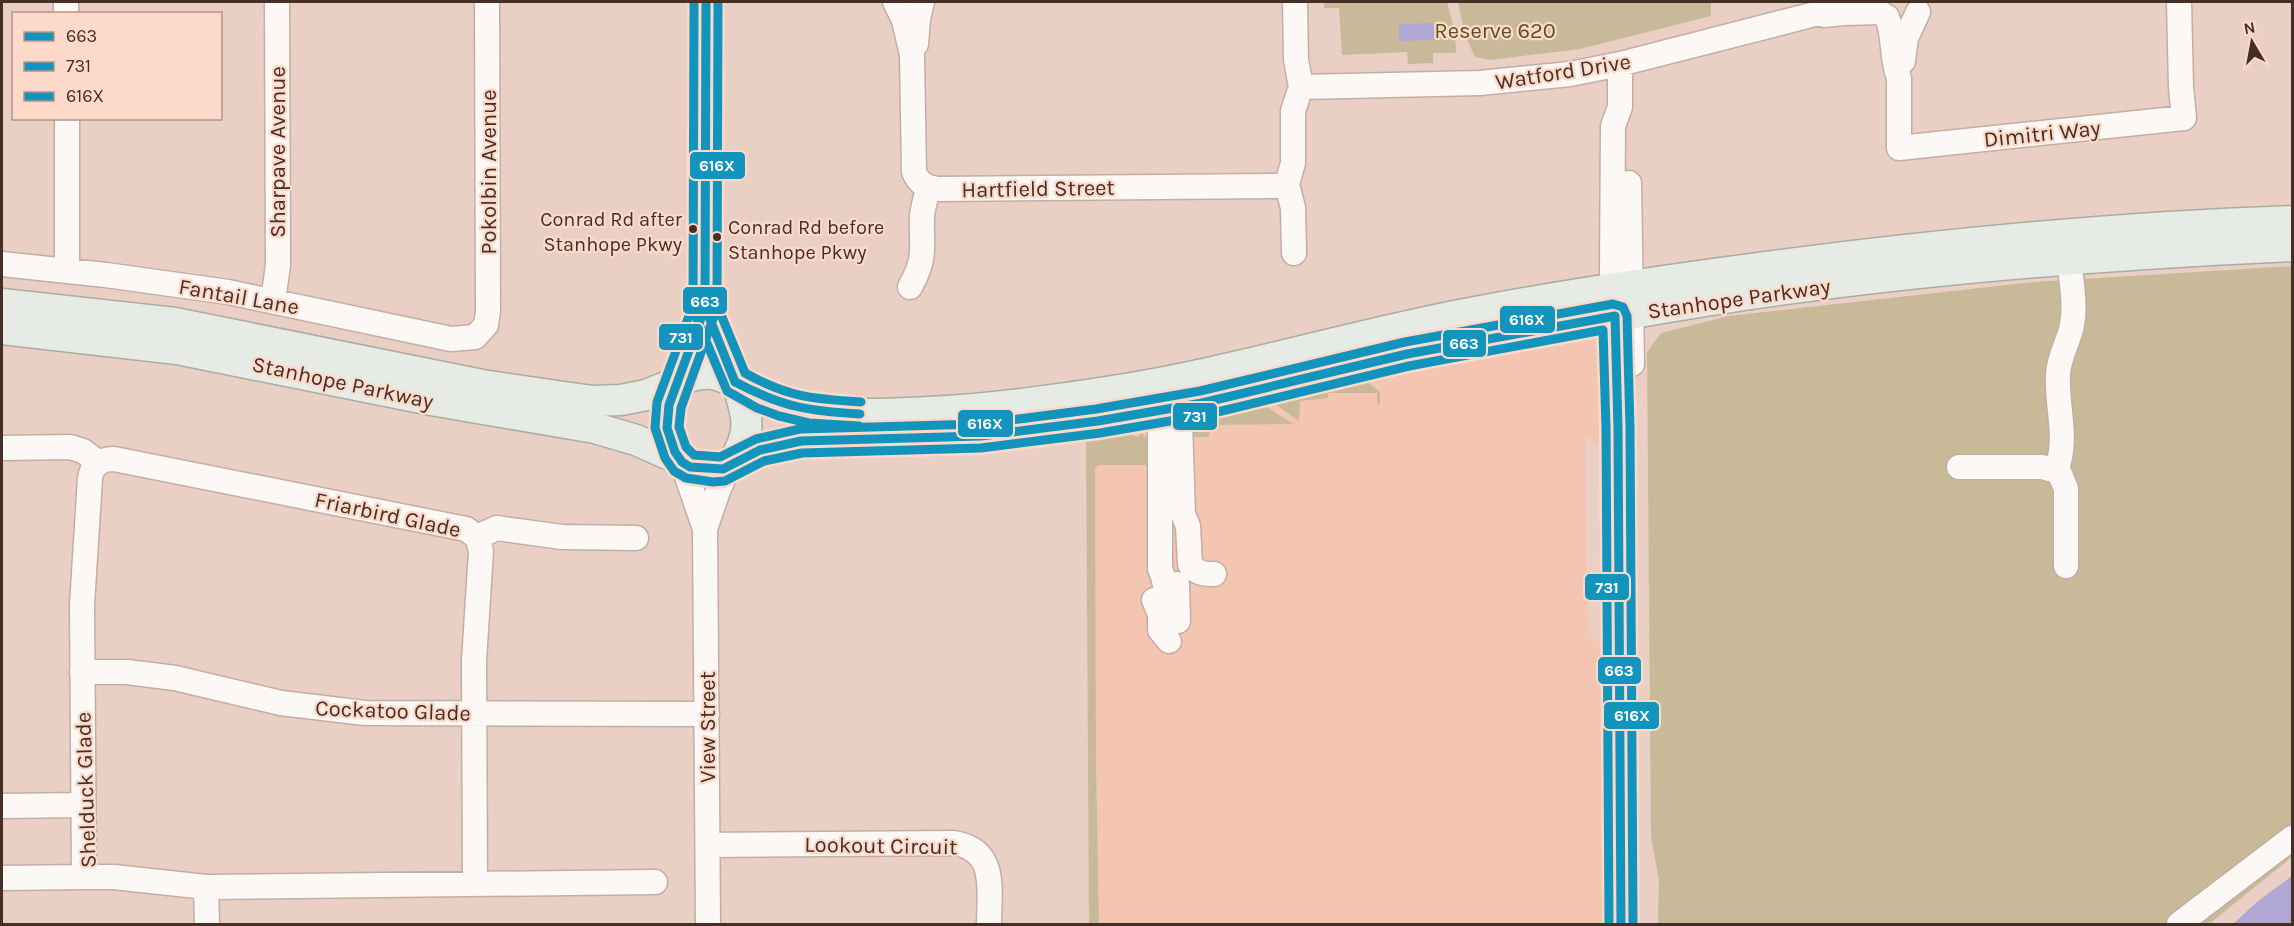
<svg xmlns="http://www.w3.org/2000/svg" width="2294" height="926" viewBox="0 0 2294 926" font-family="Karla,sans-serif">
	<rect width="100%" height="100%" fill="#e9cfc4"/>
	<path fill="#f4c5b0" d="M1601,333L1604,337L1608,437L1601,448L1585,434L1588,632L1603,647L1604,736L1612,749L1611,845L1604,903V924H1099L1096,764L1095,468L1124,432L1138,437L1141,433L1193,425L1206,418L1267,407L1365,380L1409,371L1415,361Z"/>
	<path fill="#c8ba98" d="M1324,2H1447L1455,33L1456,53H1433V63L1408,64L1407,52L1342,55L1339,8H1324Z
		M1458,2H1711V16L1580,49L1490,60L1475,57L1465,35Z
		M2292,266V857L2209,924H1658L1659,880L1651,837L1647,352L1661,333L1729,316L2034,282Z
		M1365,380L1380,392V404L1377,405V393H1328V398L1300,401L1299,421L1275,404Z
		M1267,407L1293,424L1209,425V437H1192L1193,425L1206,418Z
		M1124,432L1138,437L1141,433C1152,443 1152,451 1152,465H1098L1095,468L1096,764L1099,924H1089L1086,437Z"/>
	<path fill="#b0a7d4" d="M1436,23V40L1399,41V24Z
		M2292,876V924H2233L2258,901Z"/>
	<g fill="none" stroke-linecap="round" stroke-linejoin="round">
		<g stroke="#c4aea4" stroke-width="27">
			<path id="minor" d="M66,2V14
				M706,2L705,307L735,382
				M895,2L904,20L912,55L914,172C919,184 926,187 938,189L1281,186L1287,184
				M1824,15L1843,13L1880,12
				M1887,17C1895,37 1891,59 1899,78V148L2184,118L2181,87L2179,2
				M916,44L918,19L922,2
				M1903,61L1906,38L1918,12
				M1620,64V107L1613,126L1612,272L1618,428L1621,924
				M1301,87L1480,83L1570,74L1620,64L1819,13L1823,9L1844,2
				M67,118V271
				M1629,183L1632,364
				M1294,253L1293,208L1287,184L1293,163V111L1301,87L1296,60L1295,2
				M2,264L106,275L228,292L451,339L475,337L486,325L488,311L487,2
				M910,287C927,257 921,248 922,216C923,207 926,197 928,188
				M273,301L278,265L277,2
				M677,382L705,307
				M1176,391L1180,424L1183,514L1188,526L1190,564C1196,573 1203,574 1214,574
				M1158,395L1160,435V569C1167,585 1168,599 1160,614
				M2,448L70,447L83,451L99,463
				M682,462L705,529L708,924
				M1959,467H2042L2056,471L2060,474L2066,489V566
				M2056,471C2069,439 2056,406 2058,374C2059,356 2069,341 2072,325C2076,304 2071,280 2069,259
				M705,529L719,488L730,465
				M477,537L497,528L562,537L636,538
				M1177,584L1178,621
				M1154,600L1160,614V630L1169,641
				M82,672H127L175,678L281,703L365,713L707,714
				M2,806L82,805
				M708,845L954,843C998,850 989,890 989,924
				M2,878L84,877
				M475,883L474,661L481,551L477,537L466,529L114,459C101,459 92,465 90,478L82,605L84,877H114L206,887L655,882
				M206,887L207,924
				M2179,924L2292,838"/>
		</g>
		<g stroke="#aaaca0" stroke-width="33">
			<path id="major" d="M2292,221C2111,227 1930,245 1750,269C1660,281 1570,294 1481,311C1386,328 1293,355 1199,375C1146,387 1091,395 1037,402C985,409 933,413 880,414C853,414 826,414 798,408C785,405 772,402 759,395C727,379 712,363 676,383C667,409 657,453 691,467C722,479 752,451 781,444C822,435 875,439 919,438C1013,435 1108,422 1201,403C1291,384 1380,358 1470,342C1564,325 1657,308 1751,294C1930,268 2112,254 2292,246
				M2,304L175,323L482,385L564,397L593,401L621,400L646,395L676,383
				M2,329L177,349L431,400L595,428L636,440L679,459
				M732,464C753,432 748,417 737,383"/>
		</g>
		<use href="#minor" stroke="#fcf8f6" stroke-width="24"/>
		<use href="#major" stroke="#e6ebe5" stroke-width="30"/>
		<g stroke="#fdd9ca" stroke-width="14">
			<path id="bus-1" d="M706,2L705,307L669,405L667,428L675,452L682,462L690,467L723,469L760,450L801,441L981,436L1098,421L1202,403L1407,354L1615,316L1618,428L1621,924
				M705,282V307L735,382C783,407 807,411 860,414"/>
		</g>
		<g stroke="#fdd9ca" stroke-width="14">
			<path id="bus-2" d="M694,2L693,305L657,402L655,428L665,458L674,471L686,478L713,482L725,481L764,461L802,453L981,448L1100,433L1205,415L1409,366L1603,330L1606,428L1609,924
				M693,282V310L727,391L757,408L779,416L809,423L859,426"/>
		</g>
		<g stroke="#fdd9ca" stroke-width="14">
			<path id="bus-3" d="M718,2L717,308L681,408L679,427L686,447L694,455L720,457L756,439L800,429L980,424L1096,409L1200,391L1405,342L1613,304L1623,307L1627,316L1630,428L1633,924
				M717,282V305L745,373C788,397 812,399 861,402"/>
		</g>
		<use href="#bus-1" stroke="#1294bc" stroke-width="9"/>
		<use href="#bus-2" stroke="#1294bc" stroke-width="9"/>
		<use href="#bus-3" stroke="#1294bc" stroke-width="9"/>
	</g>
	<g fill="#462f25" stroke="#fdd9ca" stroke-width="2">
		<circle cx="693" cy="229" r="5"/>
		<circle cx="717" cy="237" r="5"/>
	</g>
	<g text-anchor="middle" stroke-width="4.5" stroke-linejoin="round" paint-order="stroke">
		<g font-size="20" fill="#462f25" stroke="#fdd9ca" text-anchor="end">
			<text x="682" y="226">Conrad Rd after<tspan x="682" dy="25">Stanhope Pkwy</tspan></text>
			<text x="728" y="234" text-anchor="start">Conrad Rd before<tspan x="728" dy="25">Stanhope Pkwy</tspan></text>
		</g>
		<g font-size="22" fill="#595419" stroke="#fdd9ca">
			<text x="1495" y="38">Reserve 620</text>
		</g>
		<g font-size="22" fill="#462f25" stroke="#fdd9ca">
			<text transform="translate(1563 71) rotate(-9)" y="8">Watford Drive</text>
			<text transform="translate(2042 133) rotate(-6)" y="8">Dimitri Way</text>
			<text transform="translate(277 152) rotate(-90)" y="8">Sharpave Avenue</text>
			<text transform="translate(488 172) rotate(-90)" y="8">Pokolbin Avenue</text>
			<text transform="translate(1038 188) rotate(-1)" y="8">Hartfield Street</text>
			<text transform="translate(239 296) rotate(10)" y="8">Fantail Lane</text>
			<text transform="translate(1739 298) rotate(-8)" y="8">Stanhope Parkway</text>
			<text transform="translate(343 382) rotate(12)" y="8">Stanhope Parkway</text>
			<text transform="translate(388 514) rotate(12)" y="8">Friarbird Glade</text>
			<text transform="translate(393 710) rotate(2)" y="8">Cockatoo Glade</text>
			<text transform="translate(707 727) rotate(-90)" y="8">View Street</text>
			<text transform="translate(85 790) rotate(-92)" y="8">Shelduck Glade</text>
			<text transform="translate(881 845) rotate(1)" y="8">Lookout Circuit</text>
		</g>
	</g>
	<g stroke="#fdd9ca" stroke-width="2">
		<rect x="689" y="151" width="57" height="29" rx="6" fill="#1294bc"/>
		<rect x="682" y="286" width="46" height="29" rx="6" fill="#1294bc"/>
		<rect x="1499" y="305" width="57" height="29" rx="6" fill="#1294bc"/>
		<rect x="658" y="323" width="46" height="28" rx="6" fill="#1294bc"/>
		<rect x="1442" y="329" width="45" height="29" rx="6" fill="#1294bc"/>
		<rect x="1172" y="402" width="46" height="29" rx="6" fill="#1294bc"/>
		<rect x="957" y="409" width="57" height="29" rx="6" fill="#1294bc"/>
		<rect x="1584" y="573" width="46" height="28" rx="6" fill="#1294bc"/>
		<rect x="1597" y="656" width="45" height="29" rx="6" fill="#1294bc"/>
		<rect x="1603" y="701" width="57" height="29" rx="6" fill="#1294bc"/>
	</g>
	<g font-size="16" text-anchor="middle" font-weight="bold" fill="#fff">
		<text x="717" y="171">616X</text>
		<text x="705" y="307">663</text>
		<text x="1527" y="325">616X</text>
		<text x="681" y="343">731</text>
		<text x="1464" y="349">663</text>
		<text x="1195" y="422">731</text>
		<text x="985" y="429">616X</text>
		<text x="1607" y="593">731</text>
		<text x="1619" y="676">663</text>
		<text x="1632" y="721">616X</text>
	</g>
	<rect width="2294" height="926" fill="none" stroke="#462f25" stroke-width="6"/>
	<rect x="12" y="12" width="210" height="108" fill="#fdd9ca" stroke="#b49588" stroke-width="1.5"/>
	<rect x="24" y="32" width="30" height="9" fill="#1294bc" stroke="#b49588" stroke-width="1.5"/>
	<text x="66" y="42" font-size="18" fill="#462f25">663</text>
	<rect x="24" y="62" width="30" height="9" fill="#1294bc" stroke="#b49588" stroke-width="1.5"/>
	<text x="66" y="72" font-size="18" fill="#462f25">731</text>
	<rect x="24" y="92" width="30" height="9" fill="#1294bc" stroke="#b49588" stroke-width="1.5"/>
	<text x="66" y="102" font-size="18" fill="#462f25">616X</text>
	<g transform="translate(2252 42) rotate(350)" stroke="#fdd9ca" stroke-width="4.5" paint-order="stroke">
	<path d="M0-4.5L10 22L0 15L-10 22Z" fill="#462f25"/>
	<text y="-9" font-size="16" font-weight="bold" text-anchor="middle" fill="#462f25">N</text>
	</g>
</svg>
